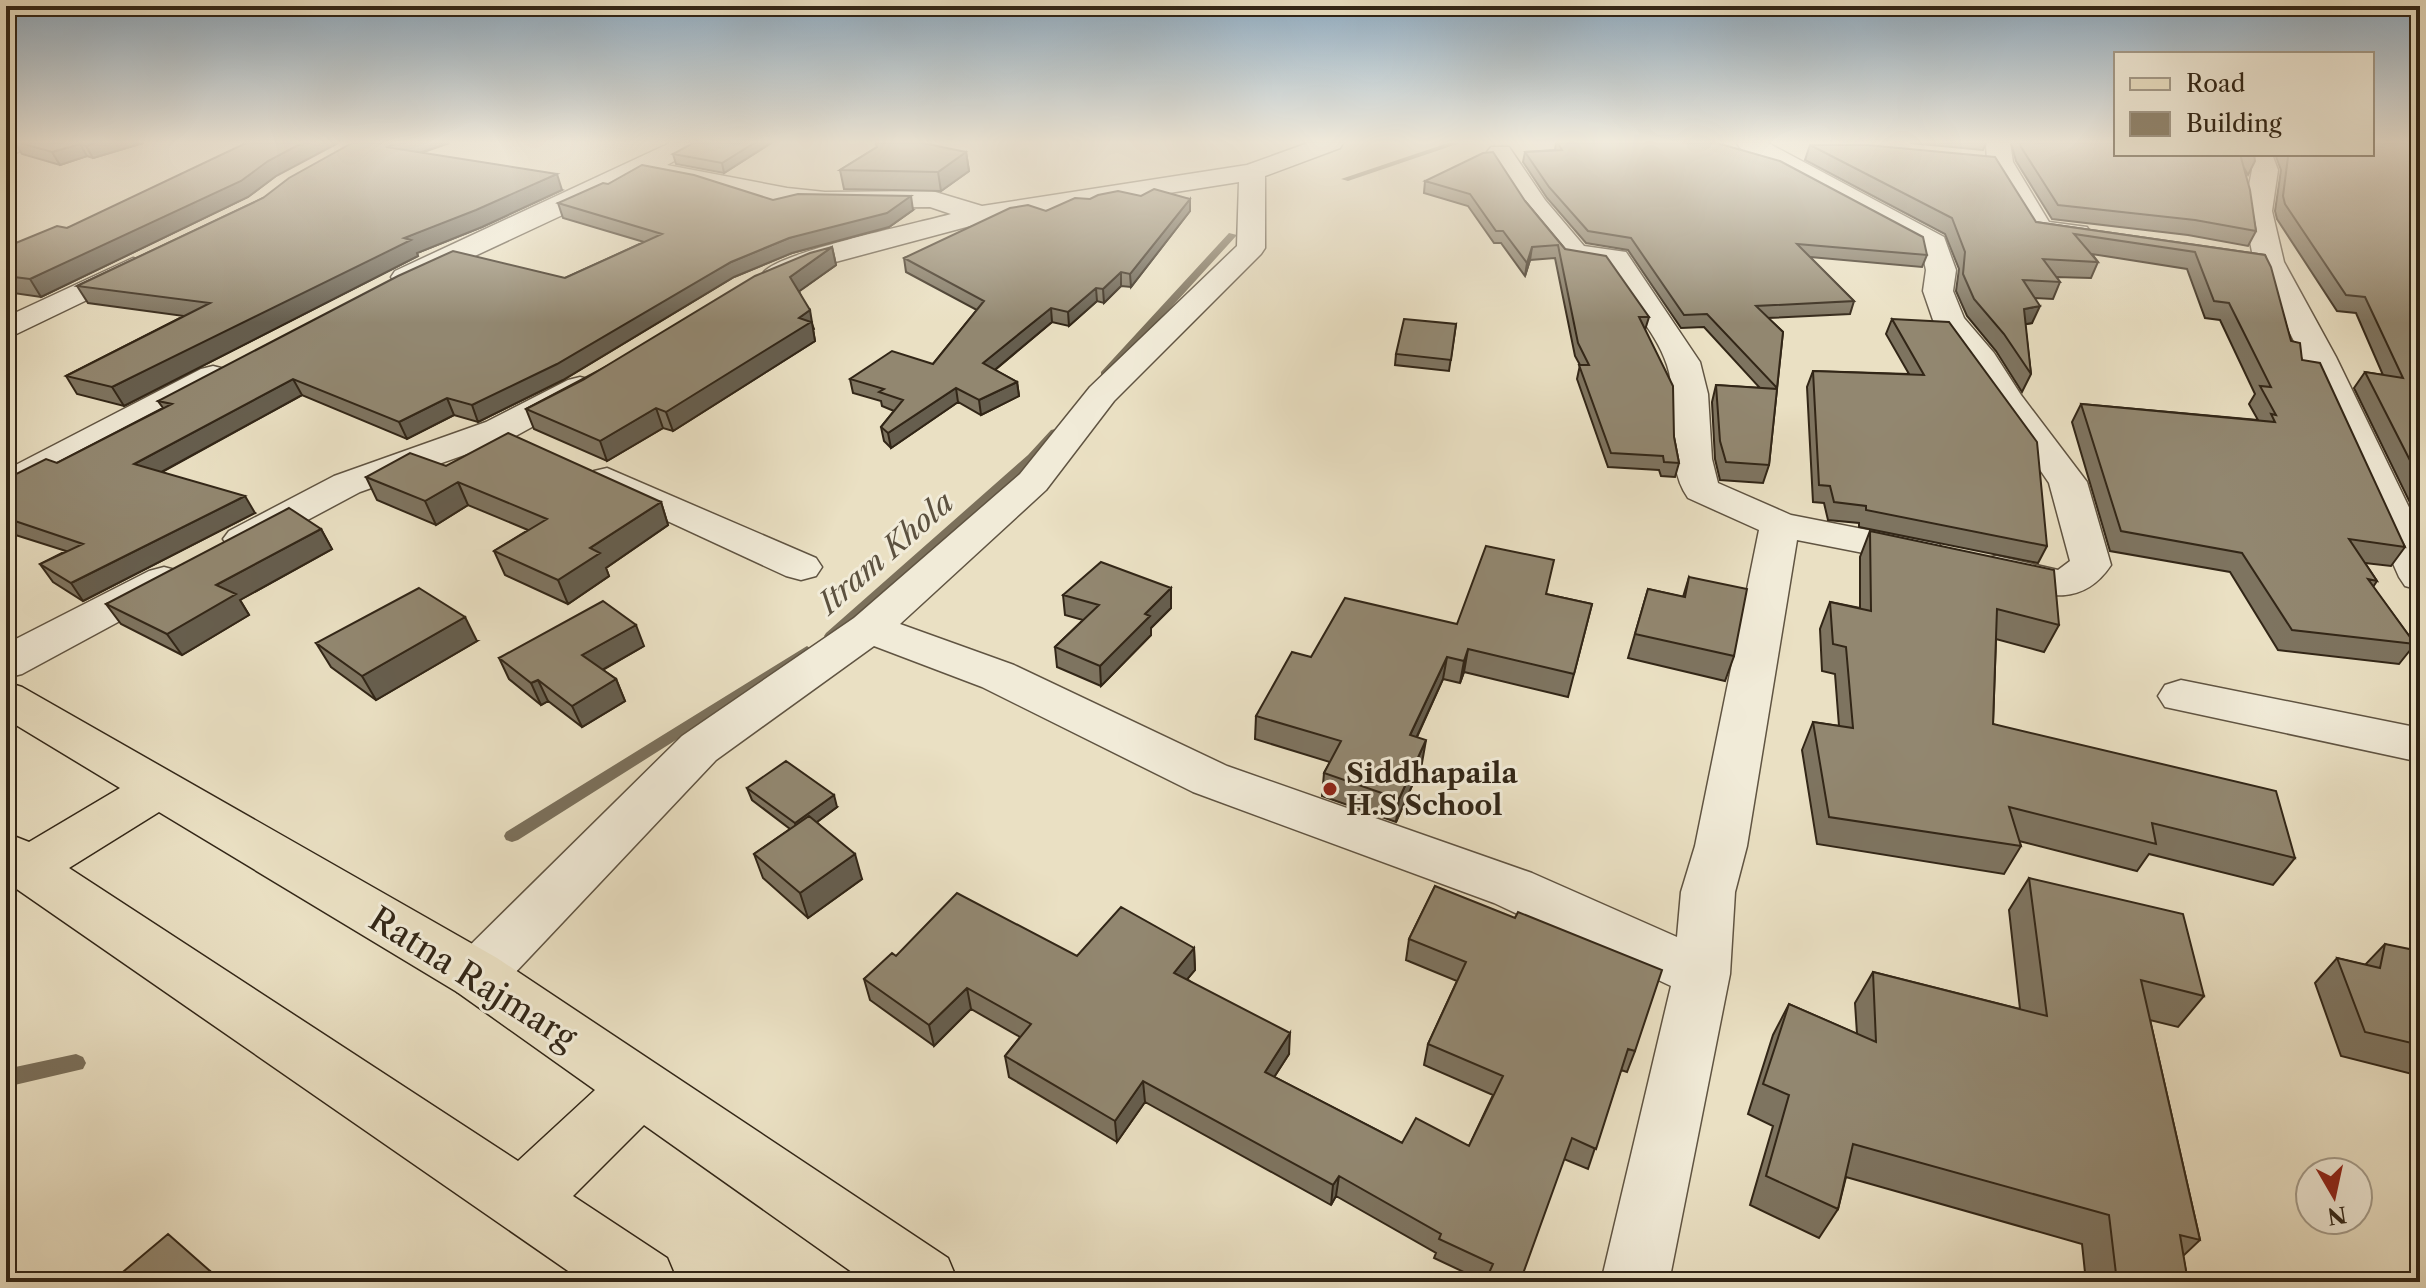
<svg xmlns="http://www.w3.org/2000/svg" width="2426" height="1288" viewBox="0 0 2426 1288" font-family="'Libre Caslon Text',serif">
	<rect width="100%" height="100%" fill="#eae0c3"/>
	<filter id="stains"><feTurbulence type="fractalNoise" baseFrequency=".0025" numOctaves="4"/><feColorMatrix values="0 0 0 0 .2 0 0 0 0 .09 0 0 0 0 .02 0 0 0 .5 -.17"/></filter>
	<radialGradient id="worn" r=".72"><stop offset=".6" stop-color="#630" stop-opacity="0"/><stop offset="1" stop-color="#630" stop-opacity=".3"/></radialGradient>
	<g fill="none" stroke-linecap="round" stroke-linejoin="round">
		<path fill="#7b705b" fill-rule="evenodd" d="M1448,143H1460L1348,181L1341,179Z
			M1229,233L1237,235L1109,376H1101V372Z
			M1055,429L1061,432L1036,459L836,639H826L824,636L826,633L1028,455L1051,430Z
			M807,646L814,651L812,654L518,840L512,842L506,840L504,836L506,832Z
			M76,1054L83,1057L86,1063L83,1069L6,1087V1069Z"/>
		<g stroke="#605442" stroke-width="3">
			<path id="minor" d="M6,143H30L27,148L6,157Z
				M670,143H701L698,148L667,165L787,188L825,192L932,191L982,206L1247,165L1308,143H1343L1340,148L1265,176V248L1261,254L1114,401L1046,490L900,624L1014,665L1227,766L1532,873L1677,937L1681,892L1695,846L1759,530L1688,498C1662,461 1681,407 1667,365C1655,328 1623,300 1605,266L1565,260L1525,211L1487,152L1491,147H1509L1545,200L1584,246L1626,252L1700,362L1708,394L1712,459L1718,483L1791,515L1939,544L1945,553L1939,562L1925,565L1797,540L1747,846L1735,892L1730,974L1669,1282H1601L1671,986L1494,903L1193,792L982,687L874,646L716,760L497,992L477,999L457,992L449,975L457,958L682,736L854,618L1020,474L1090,387L1237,246L1239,182L985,222L813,268L789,279L778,282L767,279L763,273C778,252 919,223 951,214L930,207L825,208L787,204L648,175L417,283L406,286L395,283L391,277L395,271Z
				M1737,143H1768L1944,237L1956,270L1953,291L1964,318L1994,353L2021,395L2087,482L2111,565C2077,616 2031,590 1981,578L1975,569L1981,560L1996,556L2058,570L2070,561L2049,483L1968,364L1933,320L1923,291L1926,270L1921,247L1740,148Z
				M1986,143H2010L2013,162L2049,222L2087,227L2091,233L2087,239L2077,241L2030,235L1987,162Z
				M2246,154H2272L2278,170L2272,211L2284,262L2336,357L2420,530V590L2405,586L2399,577L2302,357L2254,262L2244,211L2252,170Z
				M133,258L143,261L148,267L143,273L6,339V317Z
				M213,366L225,369L230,376L225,383L19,493L6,496V470L201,369Z
				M580,377L592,380L597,387L592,394L512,438L360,492L257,547L243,551L229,547L223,539L229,531L334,476L486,422L568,380Z
				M607,468L816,558L822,567L816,576L801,580L786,576L594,487L588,479L594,471Z
				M164,567L179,571L185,580L179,589L22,674L6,678V644L149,571Z
				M2181,680L2420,728V762L2165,707L2158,696L2165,685Z"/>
		</g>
		<g stroke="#322617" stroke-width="3">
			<path id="major" d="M6,682L22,687L497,958L948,1258L958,1282H866L644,1125L573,1196L667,1258L677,1282H584L8,883L6,833L29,842L120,788L6,719ZM159,812L457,992L595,1090L518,1161L69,868Z"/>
		</g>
		<use href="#minor" fill="#f1ebd8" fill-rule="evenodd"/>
		<use href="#major" fill="#eae0c3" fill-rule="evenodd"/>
	</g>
	<path fill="#7e7460" stroke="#322617" stroke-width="2" d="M15,143H143L93,158L87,156L60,165L22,154Z
		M449,143L421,153L562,190L482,227L417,253L418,256L124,406L77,394L66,376L184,316L88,303L77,286L263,198Z
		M771,143L724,173L676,164L673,154Z
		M1556,143H1717L1927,255L1922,267L1810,257L1854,301L1850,314L1768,318L1783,332L1769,465L1763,483L1720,480L1715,459L1712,402L1716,385L1760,388L1704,327L1681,328L1628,250L1586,243L1547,198L1523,162L1525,152L1555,150Z
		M1910,143H1986L1983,150Z
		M2011,143H2116V154H2254L2255,161L2248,175L2244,168L2256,231L2248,246L2188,235L2052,219L2016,161Z
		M1810,145L2036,222L2265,255L2291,341L2405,547L2391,566L2365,563L2377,581L2373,587L2415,644L2399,664L2278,650L2230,572L2110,551L2072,422L2081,404L2258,420L2249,404L2255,394L2220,320L2205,318L2187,269L2092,254L2098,262L2091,278L2056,277L2060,282L2053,299L2035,298L2032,323L2025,324L2031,374L2022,392L1996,351L1967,316L1956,291L1959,269L1945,234L1805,160Z
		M877,147L966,152L969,171L941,191L844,189L840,170Z
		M2420,152V523L2354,388L2365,372L2383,375L2356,313L2337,311L2277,219L2275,211L2281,170L2275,154H2372Z
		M276,176L248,197L41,297L6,292V247L67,228Z
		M1425,181L1525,201L1565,249L1649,317L1645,330L1674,437L1679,463L1675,477L1661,476L1659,470L1608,467L1577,379L1580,365L1575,356L1555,258L1530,260L1525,276L1501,243H1494L1468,206L1424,193Z
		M1141,196L1190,199V211L1131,287L1121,286L1104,303L1097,301L1069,326L1052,322L995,370L1017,382L1019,396L981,415L958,402L891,448L884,441L881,427L894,411L882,406L881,401L853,393L850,379L933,364L977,310L906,272L904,258L1046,211L1090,199Z
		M773,200L913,210L889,227L792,253L734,277L563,380L478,422L454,415L407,439L302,395L162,472L255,513L83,601L53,582L40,564L66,551L6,532V479L57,463L163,408L158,401L565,278L644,242L563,218L558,203Z
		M832,247L836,265L799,291L814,329L813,330L815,341L673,431L663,428L607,461L534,429L526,409Z
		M1892,319L2047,546L2038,563L1859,527V523L1828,520L1824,503L1813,502L1807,387L1813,371L1909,374L1886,334Z
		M1456,324L1449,371L1395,365L1396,354Z
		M446,466L661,502L668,525L606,568L609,576L568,604L505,575L494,551L528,530L468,505L436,525L377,500L366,477Z
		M321,529L332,549L240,600L249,615L182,655L121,624L106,604Z
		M1870,531L2059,625L2044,652L1996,639L1993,724L2295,858L2273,885L2149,854L2137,871L2019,841L2021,846L2004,874L1817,844L1802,750L1813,722L1839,726L1835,674L1822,671L1820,629L1830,602L1860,608V557Z
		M1689,577L1734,656L1725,681L1628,658L1648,589L1683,597Z
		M1171,588V608L1151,628V635L1101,686L1057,667L1055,647L1083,620L1065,615L1063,595Z
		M1546,594L1592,604L1568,697L1464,672L1460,683L1443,679L1417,737L1422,763L1396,822L1322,796L1324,773L1330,762L1255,739L1256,716L1311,657L1457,624Z
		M477,641L376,700L331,667L316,643Z
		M644,646L603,670L616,679L625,701L582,727L548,701L541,705L509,679L499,658Z
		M747,788L837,807L817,822L862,879L808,918L763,878L754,854L790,829L752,800Z
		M2029,878L2204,996L2178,1027L2150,1020L2200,1240L2183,1256L2188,1282H2086L2082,1244L1846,1177L1838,1209L1819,1238L1750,1205L1773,1126L1748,1114L1773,1035L1789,1004L1857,1034L1855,1003L1873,972L2020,1009L2009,910Z
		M1435,886L1635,1051L1627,1072L1621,1070L1588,1169L1564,1159L1485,1282L1434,1258L1436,1253L1336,1196L1331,1205L1145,1102L1117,1142L1009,1077L1005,1056L1020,1037L971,1009L934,1046L870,1000L864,979L896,956H1077L1194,948L1195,970L1187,979L1289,1054L1274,1077L1402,1143L1469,1146L1493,1095L1424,1065L1428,1044L1457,981L1406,960L1409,939Z
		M2385,944L2420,963V1076L2341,1056L2315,983L2337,958L2365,965Z"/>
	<path fill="#665e4e" stroke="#322617" stroke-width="2" d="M95,143H143L93,158L86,146Z
		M302,143H338L276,176L248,197L41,297L30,279Z
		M398,143H449L392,162L386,147Z
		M754,143H771L724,173L722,163Z
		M80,144L87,156L60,165L52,152Z
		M966,152L969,171L941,191L938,172Z
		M557,174L562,190L482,227L417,253L418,256L124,406L112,387L404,238Z
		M911,196L913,210L889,227L792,253L734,277L563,380L478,422L472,405L731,262L789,238Z
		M1190,199V211L1131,287L1130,274Z
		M832,247L836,265L794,295L790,277Z
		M1532,247L1530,260L1525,276L1527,263Z
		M1121,272V286L1104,303L1103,289Z
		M1096,288L1097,301L1069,326L1068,312Z
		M2040,306L2032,323L2016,326L2024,309Z
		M1051,308L1052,322L985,378L983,363Z
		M810,310L815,341L673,431L666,412Z
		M293,379L302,395L145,481L134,464Z
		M1017,382L1019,396L981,415L979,400Z
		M956,388L958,402L891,448L888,433Z
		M447,398L454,415L407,439L399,422Z
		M656,408L663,428L607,461L600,441Z
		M458,482L468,505L436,525L425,501Z
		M245,496L255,513L83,601L71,583Z
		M661,502L668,525L606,568L609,576L568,604L558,580L590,548Z
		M321,529L332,549L240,600L249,615L182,655L167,634L216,585Z
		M1171,588V608L1151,628V635L1101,686L1100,666L1145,614Z
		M465,617L477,641L376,700L362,676Z
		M636,625L644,646L591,676L582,655Z
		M1468,649L1464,672L1460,683L1464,661Z
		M1447,657L1443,679L1407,758L1410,735Z
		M616,679L625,701L582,727L572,706Z
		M538,680L548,701L541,705L531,683Z
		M1426,740L1422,763L1396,822L1399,799Z
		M834,795L837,807L798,836L795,823Z
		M855,854L862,879L808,918L800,893Z
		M1194,948L1195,970L1175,994L1174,973Z
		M967,988L971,1009L934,1046L929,1025Z
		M1290,1033L1289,1054L1264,1093L1265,1072Z
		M1143,1081L1145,1102L1117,1142L1115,1121Z
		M1339,1176L1336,1196L1331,1205L1333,1185Z
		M210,1271L222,1282H197Z"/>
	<path fill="#928770" stroke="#322617" stroke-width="2" d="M20,143H95L86,146L80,144L52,152Z
		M246,143H302L268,161L241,181L30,279L6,276V247L57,226L67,228Z
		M352,143H398L386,147L557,174L476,210L404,238L411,240L112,387L66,376L210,303L77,286L263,198L289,178Z
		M693,143H754L722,163L673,154Z
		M876,143H923L966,152L938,172L840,170L877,147Z
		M1558,143H1717L1780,161L1923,237L1927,255L1797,244L1854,301L1756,306L1783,332L1777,388L1707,314L1684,315L1631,238L1588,231L1549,187L1525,152L1562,150Z
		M2020,143H2116V154H2240L2250,190L2256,231L2195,220L2058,205L2021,147Z
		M2372,143H2412L2420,152V480L2365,372L2403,378L2365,297L2346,295L2285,204L2283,196L2288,157L2287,154H2372Z
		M1810,145H1867L1995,157L2036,222L2265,255L2271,267L2291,341L2300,343L2302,360L2320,363L2405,547L2349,539L2377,581L2368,579L2415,644L2292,630L2242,553L2121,531L2081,404L2275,422L2271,414L2276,415L2260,386L2271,387L2229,303L2214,301L2195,252L2074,234L2098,262L2043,259L2060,282L2023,280L2040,306L2024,309L2031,374L2004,334L1974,299L1963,274L1965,252L1952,218Z
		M1493,152L1525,201L1565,249L1606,256L1649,317H1639L1673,386L1674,437L1679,463L1664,462L1663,456L1611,453L1579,365H1589L1578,343L1558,245L1532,247L1527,263L1503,231H1496L1470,194L1425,181L1483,153Z
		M642,165L694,175L773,200L798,194L911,196L887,213L789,238L731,262L557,364L472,405L447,398L399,422L293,379L134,464L245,496L71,583L40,564L83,544L6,518V479L46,459L57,463L172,404L158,401L398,276L453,251L565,278L662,234L558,203L603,183L608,184Z
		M1154,189L1190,199L1130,274L1121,272L1103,289L1096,288L1068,312L1051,308L983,363L1017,382L979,400L956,388L888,433L881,427L903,400L879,392L884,389L850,379L892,351L933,364L984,301L904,258L1010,208L1028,205L1046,211L1075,198L1090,199L1098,195L1118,191L1141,196Z
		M832,247L790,277L810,310L799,318L811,322L666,412L656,408L600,441L526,409L583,380L755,276L810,253Z
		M1404,319L1456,324L1451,360L1396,354Z
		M1892,319L1949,322L2037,442L2047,546L1866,510V506L1834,502L1830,486L1819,485L1813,371L1924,375Z
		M1716,385L1777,389L1769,465L1726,462L1720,441Z
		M508,433L661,502L590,548L600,553L558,580L494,551L547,519L458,482L425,501L366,477L410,453L446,466Z
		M289,508L321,529L216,585L236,594L167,634L106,604Z
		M1870,531L2054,570L2059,625L1997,609L1993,724L2276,791L2295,858L2152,823L2156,844L2009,807L2021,846L1829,817L1813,722L1853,728L1846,647L1833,644L1830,602L1871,611Z
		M1486,546L1554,560L1546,594L1592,604L1574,674L1468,649L1464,661L1447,657L1410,735L1426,740L1399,799L1324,773L1341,741L1256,716L1292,652L1311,657L1345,598L1457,624Z
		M1101,562L1171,588L1145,614L1150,616L1100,666L1055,647L1099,605L1063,595Z
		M1689,577L1747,589L1734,656L1635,634L1648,589L1685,597Z
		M419,588L465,617L362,676L316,643Z
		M603,601L636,625L582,655L616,679L572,706L538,680L531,683L499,658Z
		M786,761L834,795L795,823L747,788Z
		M809,816L855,854L800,893L754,854Z
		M2029,878L2183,914L2204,996L2141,980L2200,1240L2180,1235L2188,1282H2117L2109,1215L1853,1144L1838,1209L1766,1176L1789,1095L1763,1084L1789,1004L1876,1042L1873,972L2047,1016Z
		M1435,886L1515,918L1518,912L1662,970L1635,1051L1628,1049L1596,1149L1572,1138L1520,1282H1485L1493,1264L1439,1239L1441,1234L1339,1176L1333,1185L1143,1081L1115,1121L1005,1056L1031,1024L967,988L929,1025L864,979L892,953L896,956L957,893L1077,956L1121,907L1194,948L1174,973L1290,1033L1265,1072L1402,1143L1416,1118L1469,1146L1503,1076L1428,1044L1466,962L1409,939Z
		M2385,944L2414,950L2420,963V1045L2365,1032L2337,958L2380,968Z
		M168,1234L210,1271L197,1282H111Z"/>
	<linearGradient id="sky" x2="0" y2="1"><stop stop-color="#8facc2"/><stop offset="0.44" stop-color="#f6f1e4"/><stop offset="1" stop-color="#f6f1e4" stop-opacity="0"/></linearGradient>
	<rect width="2426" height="323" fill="url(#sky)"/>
	<circle fill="#8f2418" stroke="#f1ebd8" stroke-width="3" cx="1330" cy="789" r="8"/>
	<g text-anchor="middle" stroke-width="6" stroke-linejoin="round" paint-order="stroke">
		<g font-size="28" font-weight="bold" fill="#322617" stroke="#f1ebd8" text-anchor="start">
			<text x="1346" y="783">Siddhapaila<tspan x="1346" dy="32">H.S School</tspan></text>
		</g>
		<g font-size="30" font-style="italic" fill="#5c513f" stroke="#f1ebd8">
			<text transform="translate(886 553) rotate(-41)" y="10">Itram Khola</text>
		</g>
		<g font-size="34" fill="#322617" stroke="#f1ebd8">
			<text transform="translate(473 978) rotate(32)" y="12">Ratna Rajmarg</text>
		</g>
	</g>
	<rect width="2426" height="1288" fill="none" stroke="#eae0c3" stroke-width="32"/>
	<rect x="8" y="8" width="2410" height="1272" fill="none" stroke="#322617" stroke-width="4"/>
	<rect x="16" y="16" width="2394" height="1256" fill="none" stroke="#322617" stroke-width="2"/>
	<rect x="2114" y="52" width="260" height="104" fill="#f1ebd8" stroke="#a59c8b" stroke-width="2"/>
	<rect x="2130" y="78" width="40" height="12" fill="#eae0c3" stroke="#a59c8b" stroke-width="2"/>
	<text x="2186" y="92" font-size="24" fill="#322617">Road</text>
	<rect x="2130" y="112" width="40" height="24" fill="#928770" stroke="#a59c8b" stroke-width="2"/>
	<text x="2186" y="132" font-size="24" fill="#322617">Building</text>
	<g transform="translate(2334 1196) rotate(171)"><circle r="38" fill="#f1ebd8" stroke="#a59c8b" stroke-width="2"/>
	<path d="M0-6L14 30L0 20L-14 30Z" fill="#8f2418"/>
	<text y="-12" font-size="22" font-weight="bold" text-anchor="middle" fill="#322617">N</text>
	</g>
	<rect width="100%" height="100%" filter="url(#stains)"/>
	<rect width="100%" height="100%" fill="url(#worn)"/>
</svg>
